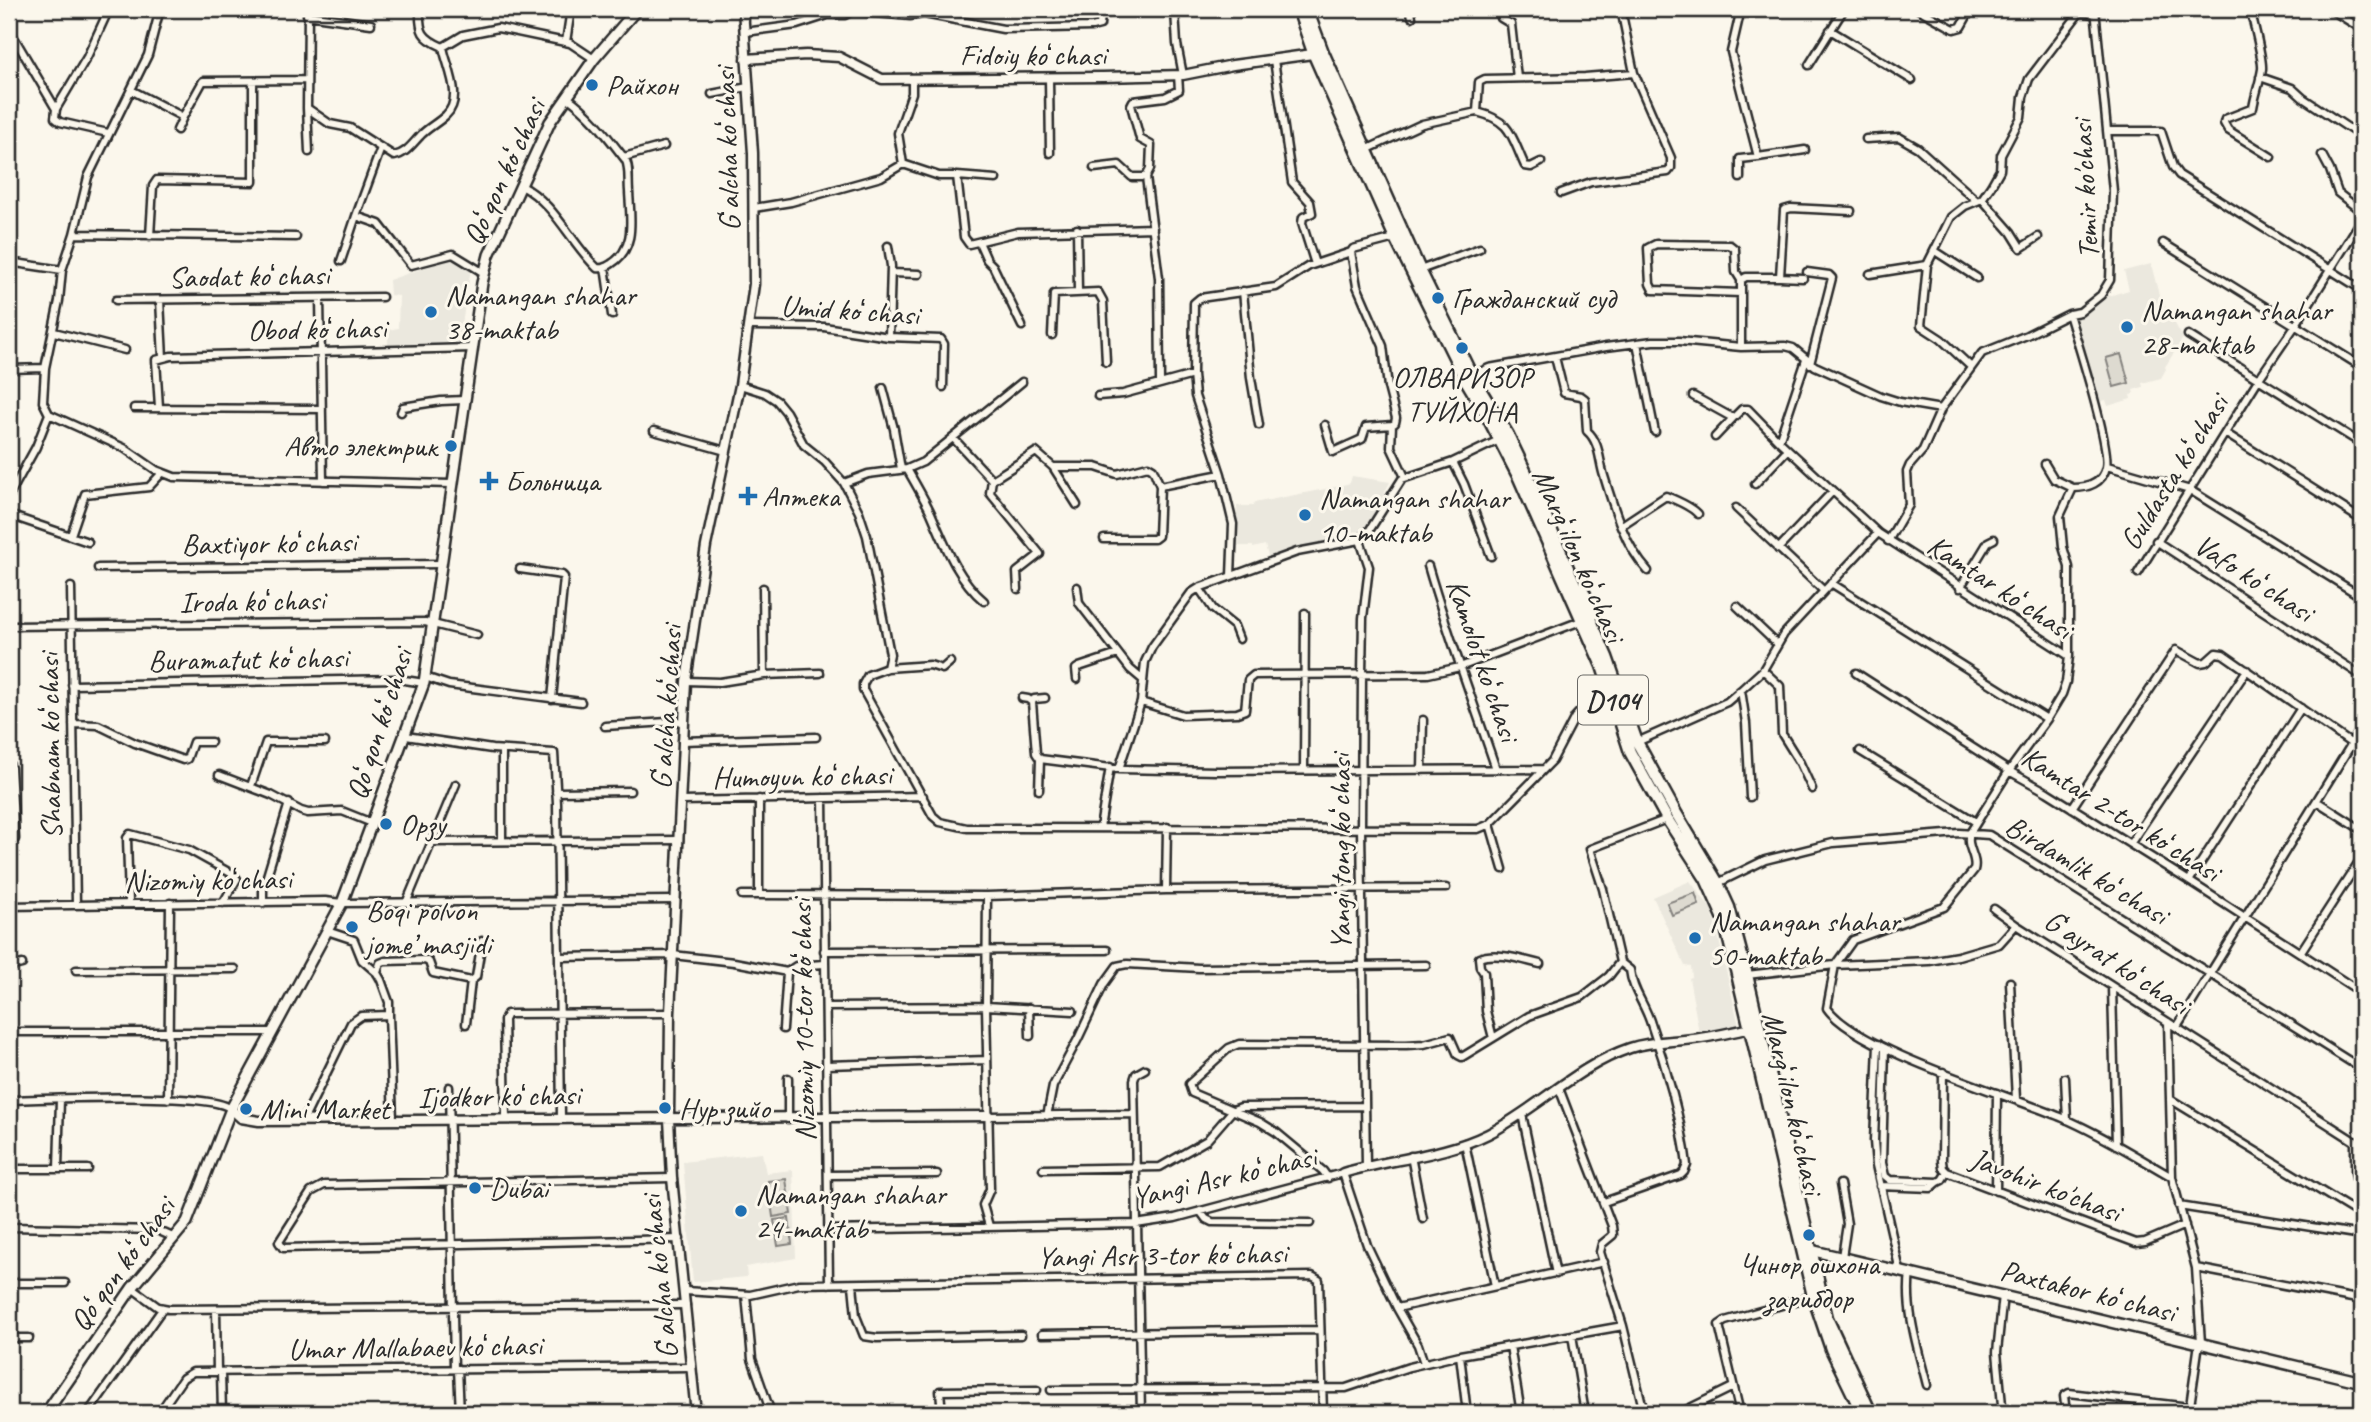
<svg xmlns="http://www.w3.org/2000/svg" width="2371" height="1422" viewBox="0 0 2371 1422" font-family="Caveat,sans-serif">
	<rect width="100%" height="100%" fill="#fbf7ec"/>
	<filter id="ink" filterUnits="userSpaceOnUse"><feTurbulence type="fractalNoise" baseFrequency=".0143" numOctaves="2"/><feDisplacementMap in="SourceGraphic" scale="14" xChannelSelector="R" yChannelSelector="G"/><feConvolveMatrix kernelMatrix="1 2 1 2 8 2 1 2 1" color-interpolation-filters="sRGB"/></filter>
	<g filter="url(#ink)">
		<path fill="#ebe8de" d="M455,257L471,268L459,343L388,345V330L398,328L399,296L390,295L389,280Z
			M2151,264L2159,295L2183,338L2165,367L2166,369L2161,378L2142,383L2143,387L2133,390L2134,394L2130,395L2131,399L2108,406L2106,400L2097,402L2074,316L2102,298L2129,290L2124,271Z
			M1352,476L1390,482L1369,524L1365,525L1366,530L1354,535L1355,541L1269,560L1265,545L1253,548V546H1236L1237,506H1253L1254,503L1335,487L1350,483Z
			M1690,881L1712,910L1739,1026L1699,1032L1689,978L1692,977L1691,967L1685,966L1653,897Z
			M762,1153L766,1173L793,1170L796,1258L746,1267L747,1277L693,1282L683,1162Z"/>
		<path fill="#dddad0" stroke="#84827e" stroke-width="2" d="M2121,354L2129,383L2114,387L2106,358Z
			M1695,893L1699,905L1672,915L1667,903Z
			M786,1179L791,1214L773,1217L768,1181Z
			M789,1218L792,1244L778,1246L774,1220Z"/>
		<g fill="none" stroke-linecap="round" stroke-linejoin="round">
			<g stroke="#2b2b2b" stroke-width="11">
				<path id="minor" d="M308,9L307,108L330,124L350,128L394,156C406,154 412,144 420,136C427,128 438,123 446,115C464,98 447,68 443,47
					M420,9C419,32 422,38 443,47L463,35L498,28L570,43L594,59
					M1410,9L1412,17
					M1501,9V18L1511,24L1517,78
					M1741,9L1731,52L1758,157L1805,150
					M1918,9L1954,29L1961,27L1971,9
					M2068,9L2095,14
					M2250,9C2253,20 2263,60 2262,69C2260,82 2255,95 2253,108L2225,119L2224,123L2228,130L2271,157
					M2330,9L2362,29
					M1175,11L1177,44L1183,75
					M307,15L371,24
					M9,29L56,109L55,118L60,122L108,133
					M1830,30L1912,80
					M745,32L797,25L828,15H845L852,11L910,16L924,14L1003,29L1092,27L1100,25L1101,14L1135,9
					M566,42L571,9
					M1274,60L1292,182L1310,202L1312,213L1303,217L1302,223L1315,264
					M1809,65L1844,9
					M2260,77L2292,88L2303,98L2362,137
					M1049,78L1050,153
					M131,90L183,117L203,81L306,80
					M712,94L748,87
					M307,108L309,152
					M56,109L87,57L109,9
					M1477,112C1512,121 1511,136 1525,166L1531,167L1541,162
					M177,130L183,117
					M2107,131H2161L2173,167L2179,175L2361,289
					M1866,139L1899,137L1918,148L1977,201
					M381,148L356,216L379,224L411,265L453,254L484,273
					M1368,149L1422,124L1477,112L1479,82L1485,79L1585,77L1634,73L1621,9
					M2322,155L2330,170L2338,193L2362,212
					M624,157L664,146
					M903,164L939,176H957L964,237L969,244L1018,232L1153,228
					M1094,168L1119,165L1132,177H1146
					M957,176L996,179
					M1740,178V159L1758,157
					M520,185C555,203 570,242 597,268C603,269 606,267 611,264C637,248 630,218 629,191C628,182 630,166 625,159C607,136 591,114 567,97
					M1561,193L1591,182L1668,172L1671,168V158L1634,73
					M1982,199L2011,232L2021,248L2038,237
					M754,208L791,202L881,177L903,164L898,133L912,93V79
					M1077,229L1078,292
					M74,234L296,237
					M150,236L153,186L157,180L253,182V81
					M979,242L987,260L993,266L1022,326
					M2163,243L2362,367
					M888,246L891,266L889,337
					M1935,251L1977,278
					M1351,252L1357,286L1383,346L1388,387L1396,418L1395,423L1392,425L1391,447L1405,477
					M341,261L356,216
					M9,262L62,270
					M1927,265L1921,326L1941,339L1970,366
					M605,267L612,315
					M1420,270L1480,248
					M1807,272L1829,275L1832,278L1810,364
					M891,273L919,274
					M1870,274L1927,265L1951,217L1965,206L1982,199L1991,186L2000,170L2001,155L2021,117L2023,97L2029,79L2080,12
					M1780,277L1803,278
					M1243,291L1251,378L1259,425
					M1741,293L1653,290L1650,284L1648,248L1656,244L1730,245L1735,249L1736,272L1741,280
					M320,298L323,481
					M116,300L382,297
					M160,300L163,358
					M749,326L824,327L889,337L941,339L944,344L943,387
					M54,332L125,350
					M1052,335L1054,294L1098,292L1103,301L1106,362
					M2188,335L2362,444
					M1637,343L1655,432
					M1741,347V280L1746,277H1780L1784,210L1791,208L1851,211
					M1555,357L1564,393L1581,396L1585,399L1587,431C1600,442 1599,461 1604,476C1614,509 1625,546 1648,571
					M1806,360L1779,441L1878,533L2069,656L2066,682L2062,694L2047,719L2009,771L1970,833C1965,847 1978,857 1974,870L1944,907L1853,940L1835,965L1827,1008C1856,1050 2011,1096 2063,1118C2101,1134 2137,1157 2172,1177
					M9,369L45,368
					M1469,377L1489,368L1606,347L1653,341H1679L1741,347L1785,346L1793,348L1815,366L1881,396L1900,402L1941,409L1982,353L2027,335L2069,314L2080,312L2101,295L2110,280L2113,191L2095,9
					M1160,382L1159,278L1146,177L1150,169L1151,145L1140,139L1131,105L1133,101L1165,97L1179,90L1178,75
					M740,385L765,393L777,401L786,412L804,445L825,462L844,483L859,512L867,536L890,654L887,668L868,675L863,684V690L933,816L940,822L967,828L1478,829L1490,824L1552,761L1575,717L1600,690L1609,685
					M883,388L894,429L901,469
					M1098,396L1123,394L1193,375
					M1693,396L1733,418L1742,409H1748L1779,441
					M159,407L156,360L171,356L472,348
					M134,408L322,409
					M401,412L403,407L441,401L464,400
					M49,414L124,448L156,470L174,477L451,484
					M1325,425L1333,452L1362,439L1366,427L1392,425
					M654,431L726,451
					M2225,433L2362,520
					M1715,437L1733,418
					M954,439L992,480L1036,452L1053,467L1077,505
					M1453,462L1464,484L1491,556
					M2045,464L2054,479L2073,488
					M2107,466L2190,490L2362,597
					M1053,467H1096L1117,474L1148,466L1153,469L1160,486L1221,474
					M907,469C915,483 924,498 931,513C945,545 957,578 984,601
					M992,480L990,493L1040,554L1017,572L1018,589
					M844,483L868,474L907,469L923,462L1022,382
					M1755,484L1787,450
					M9,496L36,447L49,414L43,402L45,368L59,301L62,270L74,234L88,177L148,55L160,9
					M1736,508L1824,591
					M9,515L88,542
					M1622,525L1666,496C1676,500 1691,506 1698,514
					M71,535L85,494L149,487L162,473
					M1104,539H1154L1158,536L1160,486
					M1360,540L1369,567L1363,618L1362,674L1361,828L1366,1166
					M1888,541L1909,505L1907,472L1910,465L1923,450L1941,409
					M2156,541L2362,676
					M1778,549L1832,492
					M1428,566C1448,635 1473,701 1496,769
					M98,568L441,564
					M520,569L562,575L564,577L552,699
					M2138,573L2258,380L2295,326L2362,219
					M1231,576L1233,524L1221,474L1195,396L1193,375L1194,303L1200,298L1276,287L1309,266L1351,252L1353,249L1395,238
					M1831,583L2047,719
					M71,587L76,905
					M1077,587L1079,603L1130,669L1143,680
					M763,588L764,675
					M1199,588L1213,609L1234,626L1239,639
					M1960,588L1988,542L1994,539
					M1737,606L1777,644
					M9,626L425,622L477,635
					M2069,656V567L2063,547L2060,516L2073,488C2088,488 2103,483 2106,467C2111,446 2077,341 2069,314
					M887,668L930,665L942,669L950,662
					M1763,670L1780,686L1782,734L1800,763L1812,789
					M1856,673L2009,771L2047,792L2189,881L2362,993
					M425,677L449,685L581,702
					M1077,679L1076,669L1079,667L1118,654
					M686,681L720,682L764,675L820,673
					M72,685L398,679L424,683
					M1741,690L1746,723L1750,797
					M1022,698L1028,699L1032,702L1036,753L1040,759L1119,769L1217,771L1543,769
					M1032,702L1034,699L1045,698
					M1141,702L1183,715L1237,713L1245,710L1248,680L1254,675L1428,674L1460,667L1594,616L1595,612L1583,585L1575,587
					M73,724L98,725L135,743L183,760L187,759L193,742H211
					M605,726L683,721
					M406,736L492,749L554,753L557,803L561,1118
					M682,741L816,737
					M1637,742L1727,702L1741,690L1763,670L1784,634L1878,533
					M502,750V841
					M1860,751L1976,822
					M9,763L11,768L15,839L9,845
					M1119,769L1141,702L1145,662L1152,647L1191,593L1199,588L1297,552L1360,540L1369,531L1402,479L1453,462L1499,440
					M1304,770L1305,613
					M1422,770L1423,720
					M219,775L271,795L301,811L308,813L342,811L372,823
					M251,786L266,742H325
					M1039,790L1040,759
					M556,792L630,791
					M823,798L829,1284
					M682,801L923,796
					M2318,802L2362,830
					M2072,808L2176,650L2200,663L2206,662L2216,653L2223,654L2362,751
					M1490,824L1503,869
					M1100,828L1110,767
					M434,842L679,840
					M2130,844L2247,670
					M2189,881L2301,708
					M1718,883L1765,860L1833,843L1959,833L1989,835L2362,1069
					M1166,890L1167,827
					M742,895L987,896L1166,890L1446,888
					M759,895V799
					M987,896L986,1006L990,1189L983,1205L989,1226
					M407,901L456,784
					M129,903L127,838L130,834L189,850L234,875L237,879L223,903
					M263,903V889L289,803
					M9,906L325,901L342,903L675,900
					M1994,909L2016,925
					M327,931L354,940L362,960L377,973L381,980L389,1002V1015
					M824,951L1107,950
					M2300,953L2362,857
					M559,957L673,955L734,962L787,972L783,1029
					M1620,962L1603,889L1590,849L1667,819
					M9,967L22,964
					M76,970L235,969
					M787,972L796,966L824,964
					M377,973L380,963L385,961L425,960L429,962L433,973L471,981L466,1024
					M1747,975L1835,965L1929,961L1958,956L1999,944L2016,925L2362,1146
					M471,981L476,977L482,941
					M2010,982L2016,1099
					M2112,987L2116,1145
					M2356,989L2362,979
					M826,1007L986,1006L1073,1011
					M1029,1008L1030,1036
					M2168,1022L2172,1177L2196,1268L2201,1343
					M2177,1027L2362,727
					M9,1032H271
					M1493,1038L1486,1011L1484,973L1480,967L1479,958C1496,951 1523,960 1540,964
					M1878,1044L1874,1141L1876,1165L1900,1271
					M1885,1048L1882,1163L1885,1176L1890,1180L1938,1182L1942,1180L1947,1172
					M827,1065L987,1060
					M1943,1072L1942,1161L1943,1168L1947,1172L2136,1243L2145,1242L2185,1225
					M788,1078V1119
					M2065,1078L2067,1120
					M449,1087L454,1369
					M1559,1088L1612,1226L1613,1235L1602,1244L1600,1252L1623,1326L1643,1408
					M168,1099L170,903
					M2170,1099L2362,1216
					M9,1100C45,1099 211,1091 231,1109
					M1522,1114L1556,1274
					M989,1116L1134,1114
					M1047,1116L1053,1086L1078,1039L1104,984L1117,966L1127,964L1199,968L1426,965
					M506,1118L504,1020L507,1014L670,1013
					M303,1121L351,1023L361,1016L389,1015L393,1119
					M2355,1141V1172L2362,1216
					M1465,1143L1495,1286
					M1411,1156L1423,1219
					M9,1169H88
					M58,1169L60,1099
					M1043,1169L1160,1167L1207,1140L1233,1110L1241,1107L1364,1106
					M828,1175L937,1174
					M672,1178L324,1185L311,1192L279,1242L283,1248L680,1239
					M1328,1178L1323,1171L1276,1132L1260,1122L1192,1093L1189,1084L1229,1048L1239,1044L1406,1045L1424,1044L1450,1037L1458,1055L1462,1057L1529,1016L1582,997L1609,976L1620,962
					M1840,1184L1847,1224L1842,1257
					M1880,1186L1931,1188L1938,1182
					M1996,1191L1997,1093
					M1604,1202L1681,1175L1684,1172L1687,1165C1682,1122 1666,1066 1651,1024C1645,1004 1632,990 1630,970L1620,962
					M2179,1206L2362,1235
					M1200,1211L1206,1219L1212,1222L1310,1223
					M9,1227L157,1230L175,1238
					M828,1230L1136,1224L1175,1218L1343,1173L1367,1245L1397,1308L1418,1345L1424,1363
					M2196,1268L2362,1300
					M1910,1273C1905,1310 1918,1349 1927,1385
					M9,1283H65
					M853,1285L856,1316L864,1336L877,1338L1021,1335
					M132,1288L158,1307L169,1309L686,1305
					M685,1291L750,1295L799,1284L1312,1276L1319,1280L1323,1413
					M746,1295L752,1359L771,1413
					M1397,1308L1604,1262
					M216,1309L217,1372
					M1042,1334L1320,1330
					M1572,1335L1585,1413
					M9,1338H29
					M1510,1346L1521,1413
					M1460,1355L1467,1413
					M458,1369L460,1413
					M221,1372L222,1413
					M1051,1390L1346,1388L1409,1367L1460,1355L1623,1326
					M2002,1405L1997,1352L2003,1295
					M2190,1406L2199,1343
					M88,1413L163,1308
					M159,1413L183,1378L193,1372L691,1367
					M942,1413L940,1391L1037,1390
					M1141,1413L1134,1080L1136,1074L1145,1069
					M1680,1413L1733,1387
					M1740,1413L1719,1325L1725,1321L1813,1296
					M2066,1413L2064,1396L2069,1393L2241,1413"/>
			</g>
			<g stroke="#2b2b2b" stroke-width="13">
				<path id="tertiary" d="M746,59L806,55L839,57L882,79L1103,77L1183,75L1233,65L1320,53
					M231,1109L241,1118L259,1121L989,1116
					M1343,1173C1390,1159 1444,1156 1488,1134C1537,1109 1577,1066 1630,1048C1651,1041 1671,1042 1693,1039C1712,1037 1732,1032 1751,1028
					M696,1413L672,1178L669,1119L670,1013L686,681L706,546L740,385L754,284L753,153L743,9"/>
			</g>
			<g stroke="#2b2b2b" stroke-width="14">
				<path id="secondary" d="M1806,1249L2362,1382
					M46,1413L132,1288L187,1222L231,1109L342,903L424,683L482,283L489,255L550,122L594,59L637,9"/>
			</g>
			<g stroke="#2b2b2b" stroke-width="15">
				<path id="primary" d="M1298,9L1314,55L1395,238L1465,379L1486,414L1519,478L1602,666L1630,752L1667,819L1706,879L1724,919L1813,1296L1831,1349L1862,1413
					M1307,9L1323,52L1420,270L1472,376L1508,435L1529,479L1607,657L1637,742L1676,813L1718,883L1729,907L1747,975L1827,1318L1871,1413"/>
			</g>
			<use href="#minor" stroke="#fbf7ec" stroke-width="6"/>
			<use href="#tertiary" stroke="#fbf7ec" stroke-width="8"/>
			<use href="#secondary" stroke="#fbf7ec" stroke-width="9"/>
			<use href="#primary" stroke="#fbf7ec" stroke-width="10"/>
		</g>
	</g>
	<g fill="#1f6fb2" stroke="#fbf7ec" stroke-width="2.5">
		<circle cx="592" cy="85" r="7"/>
		<circle cx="1438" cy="298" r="7"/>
		<circle cx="431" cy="312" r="7"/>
		<circle cx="2127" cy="327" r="7"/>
		<circle cx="1462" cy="348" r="7"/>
		<circle cx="451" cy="446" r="7"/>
		<path d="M485.5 470.5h7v7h7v7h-7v7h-7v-7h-7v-7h7z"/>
		<path d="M744.5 485.5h7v7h7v7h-7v7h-7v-7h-7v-7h7z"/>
		<circle cx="1305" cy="515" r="7"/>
		<circle cx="386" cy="824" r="7"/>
		<circle cx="352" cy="927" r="7"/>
		<circle cx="1695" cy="938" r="7"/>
		<circle cx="665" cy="1108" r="7"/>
		<circle cx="246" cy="1109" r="7"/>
		<circle cx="475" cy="1188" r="7"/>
		<circle cx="741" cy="1211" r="7"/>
		<circle cx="1809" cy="1235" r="7"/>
	</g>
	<g text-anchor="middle" stroke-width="6" stroke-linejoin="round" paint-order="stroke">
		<rect fill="#fbf7ec" stroke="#696865" stroke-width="2" x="1578" y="675.5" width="70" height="49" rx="5"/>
		<g font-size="28" font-weight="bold" fill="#2b2b2b">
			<text x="1613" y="710">D104</text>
		</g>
		<g font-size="30" fill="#2b2b2b" stroke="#fbf7ec">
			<text x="1033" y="65">Fidoiy koʻchasi</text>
			<text transform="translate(727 149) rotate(-92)" y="10">Gʻalcha koʻchasi</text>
			<text transform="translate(504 172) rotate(-65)" y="10">Qoʻqon koʻchasi</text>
			<text transform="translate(2085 189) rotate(-93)" y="10">Temir ko'chasi</text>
			<text transform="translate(249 276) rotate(-1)" y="10">Saodat koʻchasi</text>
			<text transform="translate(850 310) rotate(4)" y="10">Umid koʻchasi</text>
			<text transform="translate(317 329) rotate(-1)" y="10">Obod koʻchasi</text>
			<text transform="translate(2174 472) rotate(-58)" y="10">Guldasta koʻchasi</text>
			<text transform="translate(269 543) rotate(-1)" y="10">Baxtiyor koʻchasi</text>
			<text transform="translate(1579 555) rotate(66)" y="10">Margʻilon koʻchasi</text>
			<text transform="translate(2254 578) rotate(33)" y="10">Vafo koʻchasi</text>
			<text transform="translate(2000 587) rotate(33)" y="10">Kamtar koʻchasi</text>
			<text transform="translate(252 601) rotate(-1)" y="10">Iroda koʻchasi</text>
			<text transform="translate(248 659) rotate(-1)" y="10">Buramatut koʻchasi</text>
			<text transform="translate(1483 660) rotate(71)" y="10">Kamolot koʻchasi</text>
			<text transform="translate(666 707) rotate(-86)" y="10">Gʻalcha koʻchasi</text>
			<text transform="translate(379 724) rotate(-72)" y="10">Qoʻqon koʻchasi</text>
			<text transform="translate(50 746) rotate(-91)" y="10">Shabnam koʻchasi</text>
			<text transform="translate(802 776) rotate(-1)" y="10">Humoyun koʻchasi</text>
			<text transform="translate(2121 814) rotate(32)" y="10">Kamtar 2-tor koʻchasi</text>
			<text transform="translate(1340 852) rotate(-90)" y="10">Yangi tong koʻchasi</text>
			<text transform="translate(2087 870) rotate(31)" y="10">Birdamlik koʻchasi</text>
			<text transform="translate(208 880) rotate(-1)" y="10">Nizomiy koʻchasi</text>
			<text transform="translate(2117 962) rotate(33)" y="10">Gʻayrat koʻchasi</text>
			<text transform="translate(803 1020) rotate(-91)" y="10">Nizomiy 10-tor koʻchasi</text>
			<text transform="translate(499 1096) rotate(-1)" y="10">Ijodkor koʻchasi</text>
			<text transform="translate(1793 1103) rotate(77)" y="10">Margʻilon koʻchasi</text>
			<text transform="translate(1224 1177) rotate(-13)" y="10">Yangi Asr koʻchasi</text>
			<text transform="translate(2046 1185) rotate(21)" y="10">Javohir ko'chasi</text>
			<text transform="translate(1162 1255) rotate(-1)" y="10">Yangi Asr 3-tor koʻchasi</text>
			<text transform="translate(122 1264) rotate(-54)" y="10">Qoʻqon koʻchasi</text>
			<text transform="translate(659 1277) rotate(-96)" y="10">Gʻalcha koʻchasi</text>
			<text transform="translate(2088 1291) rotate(14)" y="10">Paxtakor koʻchasi</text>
			<text transform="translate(415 1347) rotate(-1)" y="10">Umar Mallabaev koʻchasi</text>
		</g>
		<g font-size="30" fill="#2b2b2b" stroke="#fbf7ec" text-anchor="start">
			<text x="606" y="95">Райхон</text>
			<text x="445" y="305">Namangan shahar<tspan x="445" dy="34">38-maktab</tspan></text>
			<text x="1452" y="308">Гражданский суд</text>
			<text x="2141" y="320">Namangan shahar<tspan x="2141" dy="34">28-maktab</tspan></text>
			<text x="1462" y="387" text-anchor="middle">ОЛВАРИЗОР<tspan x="1462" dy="34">ТУЙХОНА</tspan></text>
			<text x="437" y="456" text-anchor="end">Авто электрик</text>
			<text x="505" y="491">Больница</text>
			<text x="762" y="506">Аптека</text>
			<text x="1319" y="508">Namangan shahar<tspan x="1319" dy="34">10-maktab</tspan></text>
			<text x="400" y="834">Орзу</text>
			<text x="366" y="920">Boqi polvon<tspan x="366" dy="34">jome’ masjidi</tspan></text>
			<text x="1709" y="931">Namangan shahar<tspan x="1709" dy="34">50-maktab</tspan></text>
			<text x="679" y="1118">Нур зийо</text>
			<text x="260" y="1119">Mini Market</text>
			<text x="489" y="1198">Dubai</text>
			<text x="755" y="1204">Namangan shahar<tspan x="755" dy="34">24-maktab</tspan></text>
			<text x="1809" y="1274" text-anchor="middle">Чинор ошхона<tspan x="1809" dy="34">зарибдор</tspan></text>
		</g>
	</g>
	<rect width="2371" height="1422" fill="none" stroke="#fbf7ec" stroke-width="35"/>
	<rect x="18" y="18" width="2336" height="1387" fill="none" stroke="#2b2b2b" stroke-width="2.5" filter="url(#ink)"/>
</svg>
